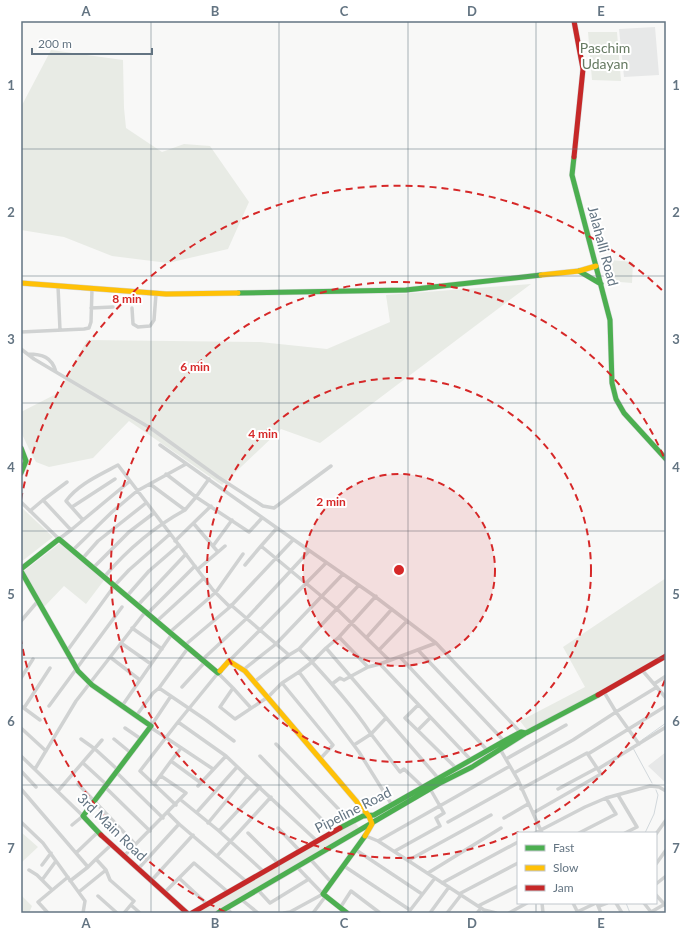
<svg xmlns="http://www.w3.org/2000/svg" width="687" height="934" viewBox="0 0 687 934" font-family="Lato,sans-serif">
	<rect width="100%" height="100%" fill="#f8f8f7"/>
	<path fill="#e7e8e8" d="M655,27L659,75L624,77L619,29Z
		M666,752V783L648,766Z"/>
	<path fill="#e8ebe5" d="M588,32H617L621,81L592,80Z
		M51,50L123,60L124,108L126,128L162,152L184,144L210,146L249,202L228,249L168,263L112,256L64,237L21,230V107Z
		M610,260L633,262L632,283L608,281Z
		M531,284L320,443L281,429L222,485L129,421L93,458L49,467L36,462L29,449L21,432V412L58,393L87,340L260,342L327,349L390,322L386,295Z
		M21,507L53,537L21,562Z
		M60,543L105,579L86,604L64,586L44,607L24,571Z
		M666,578V655L604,691L527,730L520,721L585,687L563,647Z
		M354,821L361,830L216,913H195Z
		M21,832L38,847L21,863Z
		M21,895L32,906L29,913H21Z"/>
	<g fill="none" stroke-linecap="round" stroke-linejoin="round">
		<path stroke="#d2d8dc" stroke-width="1" d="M642,740L666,723
			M633,748L652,783
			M645,833L654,814L658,795L656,790
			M626,903L630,913"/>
		<g stroke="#d5d6d7" stroke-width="6">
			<path id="fast" d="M574,157L572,175L610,320L612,383L616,399L624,413L666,459
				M579,271L601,284
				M238,293L406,290L541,275
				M21,448L26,461L21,473
				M21,569L59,539L218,673L220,671
				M21,571L78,671L92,685L151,726L83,816L101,835
				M340,828L363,816L374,815L506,740L521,732L526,733
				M218,913L440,783L472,767L526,733L598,695
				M347,913L323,894L365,836"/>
		</g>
		<g stroke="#d5d6d7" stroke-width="6">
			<path id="slow" d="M541,275L579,271L596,266
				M21,283L166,294L238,293
				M220,671L229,661L245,671L369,816L372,824L365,836"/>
		</g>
		<g stroke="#d5d6d7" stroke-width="6">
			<path id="jam" d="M574,157L583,69L574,21
				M598,695L666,656
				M101,835L187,913
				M192,913L340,828"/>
		</g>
		<path stroke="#d0d2d2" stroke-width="3.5" d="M58,286L60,330
			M91,308L113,307
			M132,308L133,324L138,327L150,326L154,320L156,294
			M21,332L84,329L89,328L91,322L92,289
			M21,349L34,359L152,429L218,477L263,506L274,508L331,466
			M28,354C42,354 52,357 56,372
			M160,445L277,528L261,546L337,609L389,660
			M209,479L196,497L249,532L262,518
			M67,482L43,500L71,530L83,520L66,501C78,484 100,475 118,465L213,590L230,607L293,540
			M150,484L185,510L196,497L166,474
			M21,502L59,539L71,530
			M72,507L115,479
			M30,511L43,500
			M83,520L130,481
			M194,524L218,552L198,569
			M277,528L373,595L436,643
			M175,541L211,506
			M213,546L232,520
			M73,550L112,512L137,491L186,464
			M218,552L225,546
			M83,558L98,541L146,503
			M326,563L260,630L289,655L299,649L312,662L326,648L438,778
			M245,565L261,546
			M94,567L129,532L154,513
			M105,576C128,549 154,527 185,510
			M127,596L149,571L179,545
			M138,605L186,554
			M148,613L195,566
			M21,621L38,601
			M157,621L204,578
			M132,628L162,649
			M170,632L216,592L243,554
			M339,637L376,596
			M367,637L392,609
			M121,643L151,664
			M185,645L230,607
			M188,648L159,688L206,720L234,741
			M326,648L339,637L368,667L380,664L471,760
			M299,649L359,585
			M379,650L407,621
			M418,650L504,741
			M67,651L115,585L129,570L170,534
			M110,657L140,680
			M400,657L488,751
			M202,660L246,619L309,551
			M229,661L260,630L231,605
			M380,664L436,643L522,734
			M243,670L276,644L343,574
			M642,670L666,698
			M299,672L312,662C333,685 354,708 371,734L354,745
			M21,678L33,659
			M254,682L289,655
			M282,683L299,672L359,752L392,805
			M332,684L340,678L344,680L368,667
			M654,684L666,676
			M182,687L205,662
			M233,688L251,708
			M604,692L616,712L657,687
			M418,705L405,718L456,768
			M21,706L40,720
			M49,706L122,607
			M122,706L172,634
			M24,708L50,668
			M136,716L153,693L159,688
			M386,718L371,734L400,772L404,769L423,787
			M178,722L218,673L233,688L220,707L235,719L268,697L282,683L333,745L321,758
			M151,726L171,696
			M150,727L213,769
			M21,728L46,751
			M125,728L141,739
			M418,730L430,718
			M81,739L95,749L118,770
			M114,739L131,753
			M276,744L351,822
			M181,748L171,761L201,783
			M500,749L518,780L542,833
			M588,754L666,706
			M21,756L83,816L72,825
			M226,756L247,776
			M260,756L334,832
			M506,759L566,725
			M83,763L107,785
			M35,769L76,701L146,611
			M598,769L666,727
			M21,771L36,787
			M116,772L163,818
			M514,773L573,740L616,712L639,744
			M155,783L171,761
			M78,784L135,844
			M105,787L150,831
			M21,789L88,867L96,859L106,870L110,880L134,901L124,913
			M521,789L587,753L601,774L533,813
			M558,789L597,768
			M58,791L102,740
			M618,795L637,827L625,833
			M181,800L219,831L264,872
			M176,805L140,771L178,722L226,756L198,786
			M197,812L237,767
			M168,813L179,824
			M504,818L528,804
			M21,822L43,843L85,901L83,913
			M448,822L518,783
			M208,823L247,776L317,841
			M278,828L300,851
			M219,831L260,787
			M248,833L278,863
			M535,833L585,807L606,798L650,786L659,787L666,791
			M579,833L616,814L606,798
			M656,834L666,820
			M366,836L378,841L484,910L496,913
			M378,841L510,766
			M356,850L422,894
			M395,851L440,826L436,818L444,813L429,787
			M76,853L98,832
			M124,856L186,793L161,776
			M217,856L271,797
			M96,859L111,845
			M311,860L332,883
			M409,860L491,815
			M656,864L666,850
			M42,865L51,853
			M344,866L410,910
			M138,869L179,824L247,882
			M29,870L37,875L52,890
			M428,873L501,828
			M179,878L207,904
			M42,880L56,861
			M70,881L88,867
			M151,881L193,835
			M442,883L518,842
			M656,884L666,876
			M258,890L270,903L309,879
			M80,891L106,870
			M164,893L194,863L228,892
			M459,894L518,863
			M656,895L666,906
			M98,896L117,913
			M242,900L258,913
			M542,903L543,913
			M573,903L578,913
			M597,903L601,913
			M616,903L622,913
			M644,903L651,912L665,904
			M131,905L140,913
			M478,906L518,886
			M599,906L607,903
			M227,908L231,913
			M340,908L351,891L380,913
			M577,912L596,903
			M48,913L38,902L68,877
			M284,913L290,912L323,894L298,868
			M313,913L325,897
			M408,913L435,878
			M430,913L449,887
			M447,913L461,895
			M477,913L481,908
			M509,913L527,903"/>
		<use href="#fast" stroke="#4caf50" stroke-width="5"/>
		<use href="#slow" stroke="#ffc107" stroke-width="5"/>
		<use href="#jam" stroke="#c62828" stroke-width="5"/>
	</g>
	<path fill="none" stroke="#637482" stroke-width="1" stroke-opacity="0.55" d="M151,21V913M279,21V913M408,21V913M536,21V833M21,149H666M21,276H666M21,403H666M21,531H666M21,658H666M21,785H666M536,903V913"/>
	<circle cx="399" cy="570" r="96" fill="#d62828" fill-opacity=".12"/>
	<g fill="none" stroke="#d62828" stroke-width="2" stroke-dasharray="7 5">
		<circle cx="399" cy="570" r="96"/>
		<circle cx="399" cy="570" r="192"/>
		<path d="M665 680A288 288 0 1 1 665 460"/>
		<path d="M225 912A384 384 0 0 1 21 640M21 500A384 384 0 0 1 666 294"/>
	</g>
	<g text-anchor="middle" stroke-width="4" stroke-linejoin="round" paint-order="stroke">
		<g font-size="14" fill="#667a62" stroke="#fff">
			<text x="605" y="53">Paschim<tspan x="605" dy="16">Udayan</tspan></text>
		</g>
		<g font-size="14" fill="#637482" stroke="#fff">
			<text transform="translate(603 246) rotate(75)" y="5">Jalahalli Road</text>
			<text transform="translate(353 810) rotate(-27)" y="5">Pipeline Road</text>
			<text transform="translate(112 827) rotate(44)" y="5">3rd Main Road</text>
		</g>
	</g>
	<circle cx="399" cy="570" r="6" fill="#d62828" stroke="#fff" stroke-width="2"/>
	<g font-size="12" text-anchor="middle" font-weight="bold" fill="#d62828" stroke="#fff" stroke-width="4" stroke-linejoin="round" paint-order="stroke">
		<text x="127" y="303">8 min</text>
		<text x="195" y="371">6 min</text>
		<text x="263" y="438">4 min</text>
		<text x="331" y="506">2 min</text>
	</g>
	<rect width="687" height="934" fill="none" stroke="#ffffff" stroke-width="44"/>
	<rect x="517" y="832" width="140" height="72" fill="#ffffff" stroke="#c1c7cd"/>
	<rect x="525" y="845" width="20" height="6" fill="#4caf50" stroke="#c1c7cd"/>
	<text x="553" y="852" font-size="12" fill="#637482">Fast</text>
	<rect x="525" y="865" width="20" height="6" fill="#ffc107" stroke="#c1c7cd"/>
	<text x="553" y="872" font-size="12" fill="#637482">Slow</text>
	<rect x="525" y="885" width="20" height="6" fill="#c62828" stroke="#c1c7cd"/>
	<text x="553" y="892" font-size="12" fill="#637482">Jam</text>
	<path d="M32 48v6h120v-6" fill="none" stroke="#637482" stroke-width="2"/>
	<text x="38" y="48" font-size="12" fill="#637482" stroke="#ffffff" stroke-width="3" paint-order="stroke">200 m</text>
	<rect x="22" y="22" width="643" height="890" fill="none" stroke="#637482" stroke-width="1.5"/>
	<g font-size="13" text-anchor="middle" font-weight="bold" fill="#637482">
		<text x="86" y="16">A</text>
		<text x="215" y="16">B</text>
		<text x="344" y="16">C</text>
		<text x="472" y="16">D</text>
		<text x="601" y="16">E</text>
		<text x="11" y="90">1</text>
		<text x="676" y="90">1</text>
		<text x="11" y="217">2</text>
		<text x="676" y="217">2</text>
		<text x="11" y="344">3</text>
		<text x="676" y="344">3</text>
		<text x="11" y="472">4</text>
		<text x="676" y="472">4</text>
		<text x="11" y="599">5</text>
		<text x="676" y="599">5</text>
		<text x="11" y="726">6</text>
		<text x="676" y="726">6</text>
		<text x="11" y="853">7</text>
		<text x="676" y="853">7</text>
		<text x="86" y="928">A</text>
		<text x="215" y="928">B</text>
		<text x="344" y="928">C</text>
		<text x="472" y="928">D</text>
		<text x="601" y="928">E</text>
	</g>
</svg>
